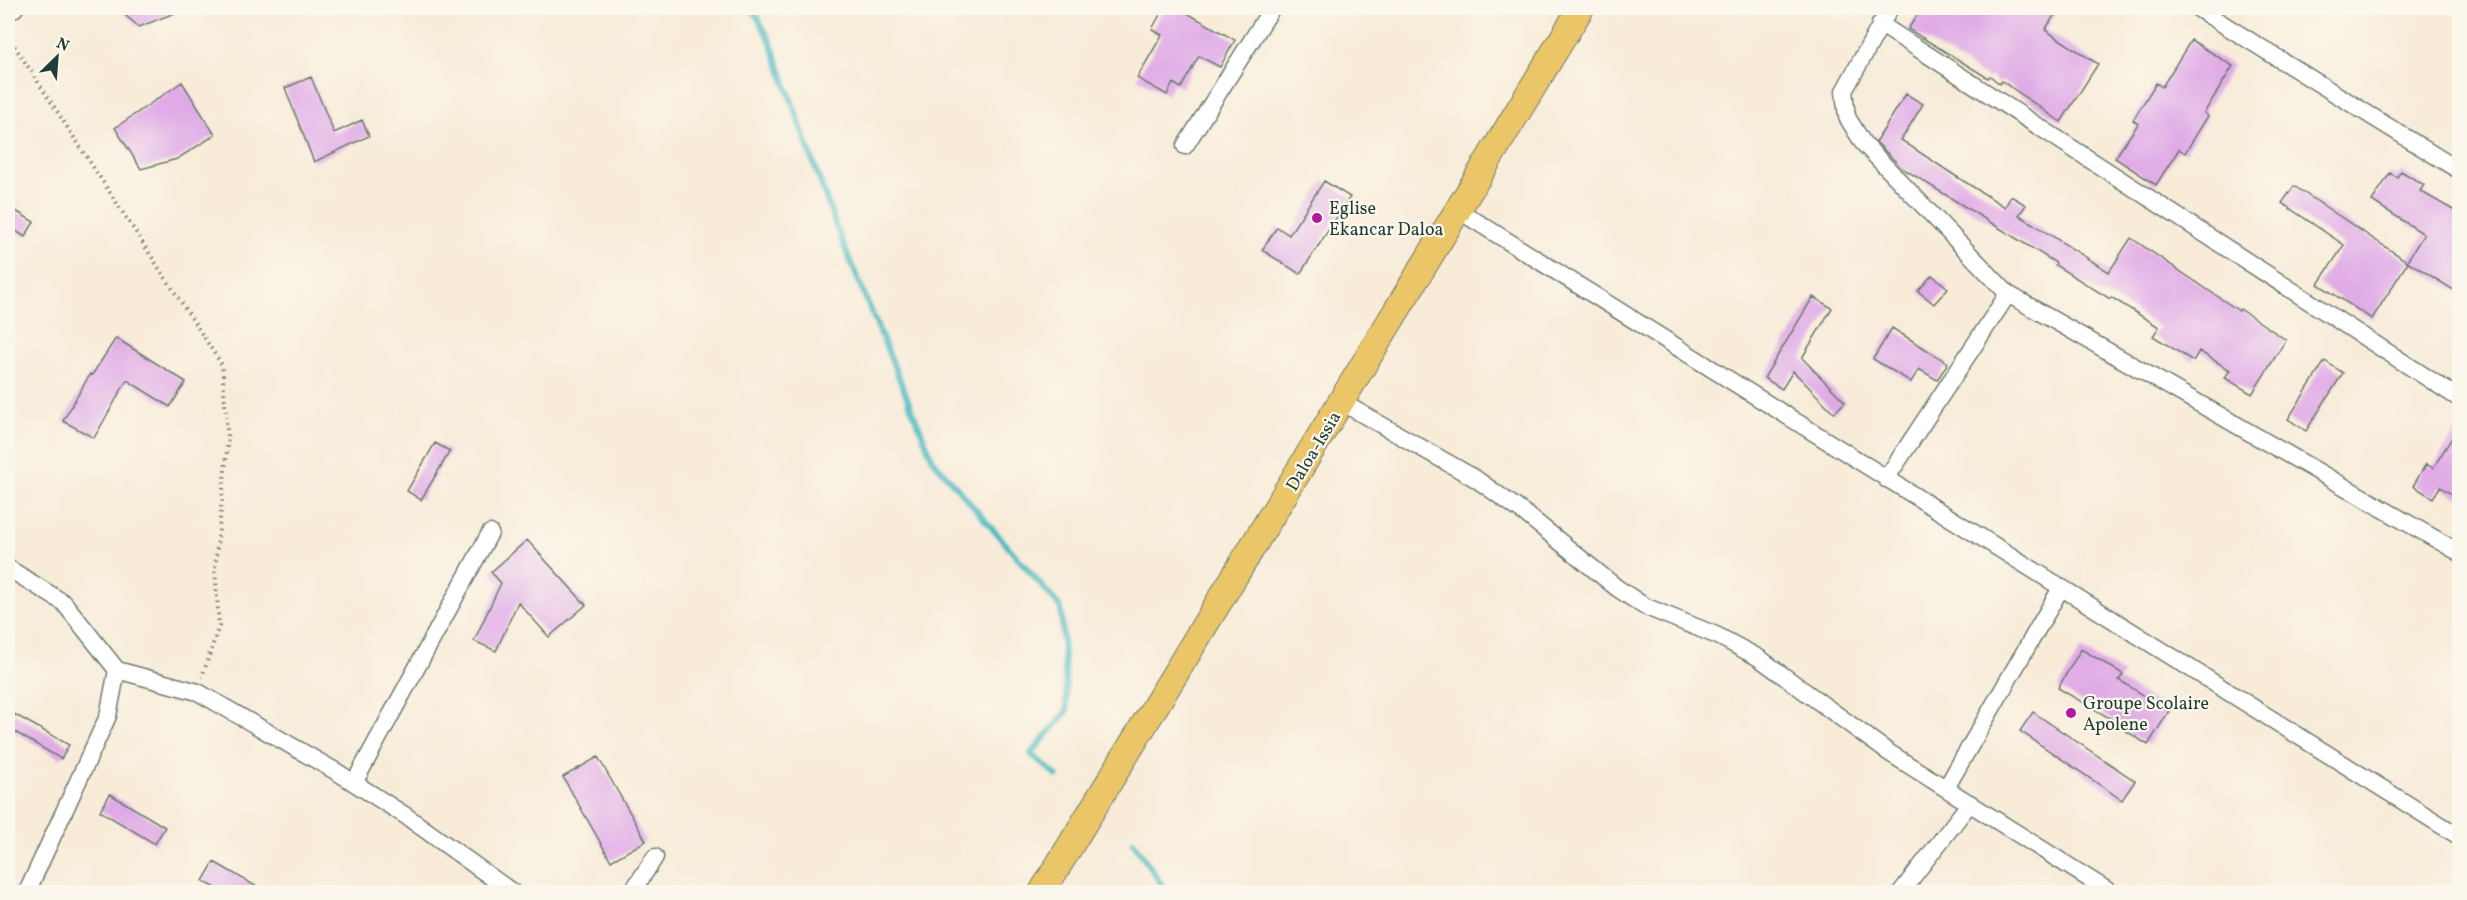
<svg xmlns="http://www.w3.org/2000/svg" width="2467" height="900" viewBox="0 0 2467 900" font-family="Vollkorn,serif">
	<rect width="100%" height="100%" fill="#fbf7ec"/>
	<filter id="ink" filterUnits="userSpaceOnUse"><feTurbulence type="fractalNoise" baseFrequency=".0167" numOctaves="2"/><feDisplacementMap in="SourceGraphic" scale="12" xChannelSelector="R" yChannelSelector="G"/><feConvolveMatrix kernelMatrix="1 2 1 2 8 2 1 2 1" color-interpolation-filters="sRGB"/></filter>
	<filter id="wash" filterUnits="userSpaceOnUse"><feTurbulence type="fractalNoise" baseFrequency=".008" numOctaves="4" result="noise"/><feDisplacementMap in="SourceGraphic" scale="24" xChannelSelector="R" yChannelSelector="G"/><feGaussianBlur stdDeviation="1.35" result="paint"/><feColorMatrix in="noise" values="0 0 0 0 0 0 0 0 0 0 0 0 0 0 0 0 0 1.4 0 .05"/><feComposite in="paint" operator="in"/></filter>
	<g filter="url(#wash)">
		<rect width="100%" height="100%" fill="#f8ebd8"/>
		<g fill="none" stroke-linecap="round" stroke-linejoin="round">
			<path stroke="#4ab9c0" stroke-width="6" d="M752,8L770,40L837,229L933,460L1061,608L1067,711L1031,754L1057,776
				M1133,842L1167,892"/>
		</g>
		<g id="blocks">
			<path fill="#e0aae7" d="M117,8H185V9L139,27Z
				M1164,8H1178L1235,40L1220,67L1199,56L1181,88L1173,83L1167,95L1137,78L1162,35L1152,29Z
				M1922,8H1972L1981,13L1985,8H2059L2045,30L2098,64L2061,122L2002,81L2000,84L1990,76L1988,78L1908,29Z
				M2191,40L2233,66L2204,113L2208,116L2185,153L2179,149L2156,185L2115,158L2138,124L2133,120L2156,83L2162,87Z
				M311,77L334,133L362,120L369,136L314,162L285,88Z
				M182,82L215,135L177,159L141,169L115,128Z
				M1906,94L1923,104L1901,140L1954,175L2005,207L2011,196L2026,205L2019,215L2109,272L2131,238L2239,311L2240,309L2286,340L2252,394L2225,378L2230,370L2199,351L2193,361L2153,336L2159,327L2111,297L2110,299L2055,265L2056,263L1902,168L1876,142Z
				M2401,171L2424,185L2420,191L2460,214V294L2407,261L2424,234L2372,201L2390,173L2397,177Z
				M1324,181L1350,197L1300,274L1262,250L1277,227L1289,235Z
				M2294,186L2408,262L2372,319L2318,284L2344,245L2282,203Z
				M8,206L34,222L25,237L8,226Z
				M1932,275L1948,288L1934,304L1918,291Z
				M1813,297L1832,308L1802,358L1845,402L1834,413L1793,371L1782,389L1764,378Z
				M1892,328L1948,363L1937,380L1919,369L1911,382L1873,359Z
				M116,338L186,382L170,407L127,380L94,438L63,421L90,374L92,375Z
				M2325,361L2343,373L2306,431L2288,419Z
				M2460,425V499L2440,487L2433,498L2413,486L2426,464L2433,468Z
				M435,443L450,451L421,500L407,491Z
				M527,540L586,605L549,637L518,602L496,651L474,641L501,583L491,572Z
				M2081,649L2123,674L2119,680L2169,711L2148,745L2112,722L2113,720L2058,688Z
				M2033,712L2135,781L2122,800L2020,731Z
				M14,714L69,745L61,759L8,728Z
				M598,757L646,841L611,861L563,777Z
				M110,794L165,827L155,844L100,811Z
				M214,862L266,892H223L203,881Z"/>
		</g>
	</g>
	<g filter="url(#ink)">
		<use href="#blocks" fill-opacity="0" stroke="#6b7a6d" stroke-width="1.5"/>
		<g fill="none" stroke-linecap="round" stroke-linejoin="round">
			<g stroke="#6b7a6d" stroke-width="19">
				<path id="minor" d="M1890,8L1844,91L1847,117L1863,143L2008,294L2460,553
					M2197,8L2460,171
					M8,13L15,8
					M1880,24L2460,399
					M1185,146L1272,8
					M1458,210L2460,837
					M1343,403L1476,479L1527,515L1617,588L1644,606L1718,636L1759,658L1888,752L2110,892
					M1886,479L2008,294
					M8,568L64,603L117,670L198,692L337,772L406,816L512,892
					M354,783L490,533
					M1946,788L2061,588
					M27,892L108,716L117,670
					M632,892L655,857
					M1901,892L1970,803"/>
			</g>
			<g stroke="#6b7a6d" stroke-width="28">
				<path id="primary" d="M1042,892L1581,8"/>
			</g>
			<path stroke="#6b7a6d" stroke-width="4" stroke-dasharray="1.5 4.5" stroke-linecap="butt" d="M8,36L222,365L228,441L215,568L219,626L202,677"/>
			<use href="#minor" stroke="#fff" stroke-width="16"/>
			<use href="#primary" stroke="#ebc669" stroke-width="26"/>
		</g>
	</g>
	<g fill="#b5179e" stroke="#fbf7ec" stroke-width="2">
		<circle cx="1317" cy="218" r="6"/>
		<circle cx="2071" cy="713" r="6"/>
	</g>
	<g text-anchor="middle" stroke-width="4.5" stroke-linejoin="round" paint-order="stroke">
		<g font-size="18" fill="#1f3d34" stroke="#fbf7ec" text-anchor="start">
			<text x="1329" y="214">Eglise<tspan x="1329" dy="21">Ekancar Daloa</tspan></text>
			<text x="2083" y="709">Groupe Scolaire<tspan x="2083" dy="21">Apolene</tspan></text>
		</g>
		<g font-size="18" fill="#1f3d34" stroke="#fbf7ec">
			<text transform="translate(1313 451) rotate(-59)" y="6">Daloa-Issia</text>
		</g>
	</g>
	<rect width="2467" height="900" fill="none" stroke="#fbf7ec" stroke-width="30"/>
	<g transform="translate(57 57) rotate(25)" stroke="#fbf7ec" stroke-width="4.5" paint-order="stroke">
	<path d="M0-4.5L10 22L0 15L-10 22Z" fill="#1f3d34"/>
	<text y="-9" font-size="16" font-weight="bold" text-anchor="middle" fill="#1f3d34">N</text>
	</g>
</svg>
